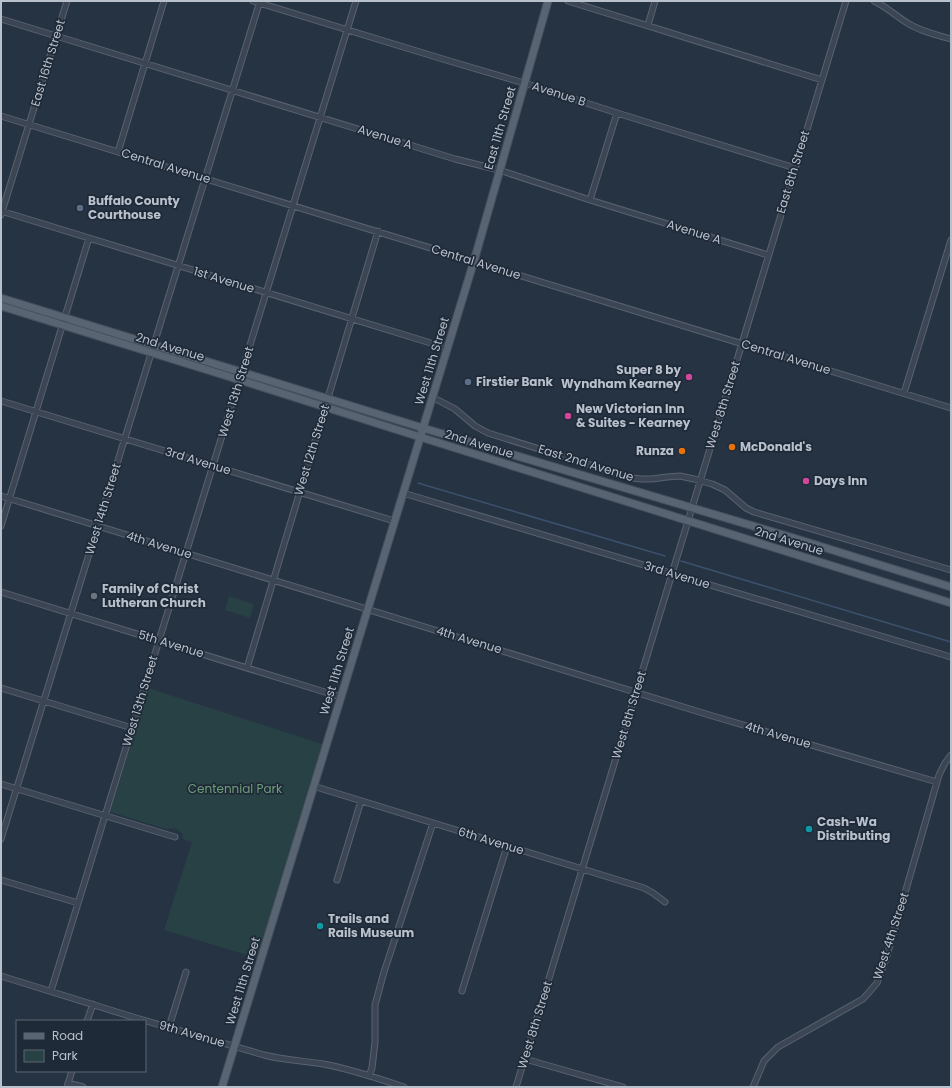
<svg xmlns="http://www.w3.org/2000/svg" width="952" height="1088" viewBox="0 0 952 1088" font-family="Poppins,sans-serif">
	<rect width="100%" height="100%" fill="#263343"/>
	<path fill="#284144" d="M229,596L254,604L250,618L225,610Z
		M148,688L322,744L257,958L164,930L192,842L182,839L183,835C178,828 174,828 166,829L110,812Z"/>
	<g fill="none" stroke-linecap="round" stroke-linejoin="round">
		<path stroke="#3b516c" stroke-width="1.5" d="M418,483L665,556
			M681,561L951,642"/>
		<g stroke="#596370" stroke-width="7">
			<path id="minor" d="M253,1L446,60L524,83L617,113L795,168
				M568,1L822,80
				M874,1C887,7 897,17 909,24C922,32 937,35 951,39
				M1,19L455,159L499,170L590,200L768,255
				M648,25L655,1
				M1,116L951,408
				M118,152L164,1
				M590,200L617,113
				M1,211L447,348
				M1,215L67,1
				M904,393L951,240
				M432,397L455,409L475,426L488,433L632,478L641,479H652L667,477L680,476L694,479L712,484L725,490L746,508L754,512L951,570
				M1,401L394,521
				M403,493L951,657
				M1,496L706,714L937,782
				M1,526L89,238
				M1,592L341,697
				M247,668L378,231
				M1,688L132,728
				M1,784L175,837
				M313,786L644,888L653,893L665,902
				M1,839L260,1
				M1,880L78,903
				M337,880L361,801
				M1,976L136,1018L264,1055C284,1060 304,1061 323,1064C351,1069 377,1078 404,1087
				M51,991L356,1
				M462,991L507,846
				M87,1021L93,1004
				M169,1027L186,972
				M525,1059L623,1087
				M369,1076L372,1068L375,1042V1005L384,972L433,823
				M68,1083L83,1087
				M67,1087L72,1071
				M516,1087L846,1
				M753,1087L764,1061L778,1047L863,999L877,983L886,959L939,775L945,763L951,755"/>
		</g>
		<g stroke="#444e5c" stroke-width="9">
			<path id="major" d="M1,298L423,428L797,539L951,587
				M1,306L240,380L401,431L951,603
				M222,1087L474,261L548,1"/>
		</g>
		<use href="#minor" stroke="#3b4553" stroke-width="5"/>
		<use href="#major" stroke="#596473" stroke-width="7"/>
	</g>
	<g fill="#5c6f8a" stroke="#1f2a38" stroke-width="1.5">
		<circle cx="80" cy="208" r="4"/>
		<circle cx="468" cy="382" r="4"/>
	</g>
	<g fill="#d1479c" stroke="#1f2a38" stroke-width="1.5">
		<circle cx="689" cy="377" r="4"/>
		<circle cx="568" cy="416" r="4"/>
		<circle cx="806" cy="481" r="4"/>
	</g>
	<g fill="#e8710a" stroke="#1f2a38" stroke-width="1.5">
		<circle cx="732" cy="447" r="4"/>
		<circle cx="682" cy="451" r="4"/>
	</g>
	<circle fill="#6b7280" stroke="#1f2a38" stroke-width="1.5" cx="94" cy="596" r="4"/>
	<g fill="#0f9aa8" stroke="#1f2a38" stroke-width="1.5">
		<circle cx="809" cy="829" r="4"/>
		<circle cx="320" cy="926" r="4"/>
	</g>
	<g text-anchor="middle" stroke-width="3.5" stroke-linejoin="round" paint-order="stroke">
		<g font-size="12" fill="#b8c0cc" stroke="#1f2a38">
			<text transform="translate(48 63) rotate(-73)" y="4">East 16th Street</text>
			<text transform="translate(559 94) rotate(18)" y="4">Avenue B</text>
			<text transform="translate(500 128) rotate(-74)" y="4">East 11th Street</text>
			<text transform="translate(385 137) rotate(17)" y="4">Avenue A</text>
			<text transform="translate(166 166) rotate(17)" y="4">Central Avenue</text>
			<text transform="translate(793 172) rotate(-73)" y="4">East 8th Street</text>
			<text transform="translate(694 232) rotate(17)" y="4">Avenue A</text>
			<text transform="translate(476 262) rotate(17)" y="4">Central Avenue</text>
			<text transform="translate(224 280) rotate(17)" y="4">1st Avenue</text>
			<text transform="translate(170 347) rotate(17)" y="4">2nd Avenue</text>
			<text transform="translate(786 357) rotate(17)" y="4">Central Avenue</text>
			<text transform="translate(432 361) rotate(-73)" y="4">West 11th Street</text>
			<text transform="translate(236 392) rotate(-73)" y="4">West 13th Street</text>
			<text transform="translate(723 405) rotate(-73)" y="4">West 8th Street</text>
			<text transform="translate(479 444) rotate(17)" y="4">2nd Avenue</text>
			<text transform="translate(312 450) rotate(-73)" y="4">West 12th Street</text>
			<text transform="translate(198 461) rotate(17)" y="4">3rd Avenue</text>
			<text transform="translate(586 463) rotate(17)" y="4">East 2nd Avenue</text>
			<text transform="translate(103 509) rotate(-73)" y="4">West 14th Street</text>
			<text transform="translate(789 541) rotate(17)" y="4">2nd Avenue</text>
			<text transform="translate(159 545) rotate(17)" y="4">4th Avenue</text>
			<text transform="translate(677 575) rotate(17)" y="4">3rd Avenue</text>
			<text transform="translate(469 640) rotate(17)" y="4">4th Avenue</text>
			<text transform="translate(171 644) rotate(17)" y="4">5th Avenue</text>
			<text transform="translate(337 671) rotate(-73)" y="4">West 11th Street</text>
			<text transform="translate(140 701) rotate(-73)" y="4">West 13th Street</text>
			<text transform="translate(629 715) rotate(-73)" y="4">West 8th Street</text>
			<text transform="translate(778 735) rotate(16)" y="4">4th Avenue</text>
			<text transform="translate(491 841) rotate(17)" y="4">6th Avenue</text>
			<text transform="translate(891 936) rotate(-72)" y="4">West 4th Street</text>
			<text transform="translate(243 981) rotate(-73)" y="4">West 11th Street</text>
			<text transform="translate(535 1025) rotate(-73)" y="4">West 8th Street</text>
			<text transform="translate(192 1034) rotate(16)" y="4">9th Avenue</text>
		</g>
		<g font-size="12" font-weight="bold" fill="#b8c0cc" stroke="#1f2a38" text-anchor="start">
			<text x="88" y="205">Buffalo County<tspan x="88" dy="14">Courthouse</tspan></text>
			<text x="681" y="374" text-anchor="end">Super 8 by<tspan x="681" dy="14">Wyndham Kearney</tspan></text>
			<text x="476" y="386">Firstier Bank</text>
			<text x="576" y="413">New Victorian Inn<tspan x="576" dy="14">&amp; Suites - Kearney</tspan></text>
			<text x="740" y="451">McDonald's</text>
			<text x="674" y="455" text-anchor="end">Runza</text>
			<text x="814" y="485">Days Inn</text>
			<text x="102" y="593">Family of Christ<tspan x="102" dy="14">Lutheran Church</tspan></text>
			<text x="817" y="826">Cash-Wa<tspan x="817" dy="14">Distributing</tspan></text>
			<text x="328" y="923">Trails and<tspan x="328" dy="14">Rails Museum</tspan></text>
		</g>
		<g font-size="12" fill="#6e9e78" stroke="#1f2a38">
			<text x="235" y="793">Centennial Park</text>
		</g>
	</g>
	<rect width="952" height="1088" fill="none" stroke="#b8c0cc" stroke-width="4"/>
	<rect x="16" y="1020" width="130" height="52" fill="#1f2a38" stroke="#5c6673"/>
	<rect x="24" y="1033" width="20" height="6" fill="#596473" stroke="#5c6673"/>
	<text x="52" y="1040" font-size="12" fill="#b8c0cc">Road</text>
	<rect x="24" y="1050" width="20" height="12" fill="#284144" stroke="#5c6673"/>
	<text x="52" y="1060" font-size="12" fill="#b8c0cc">Park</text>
</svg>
